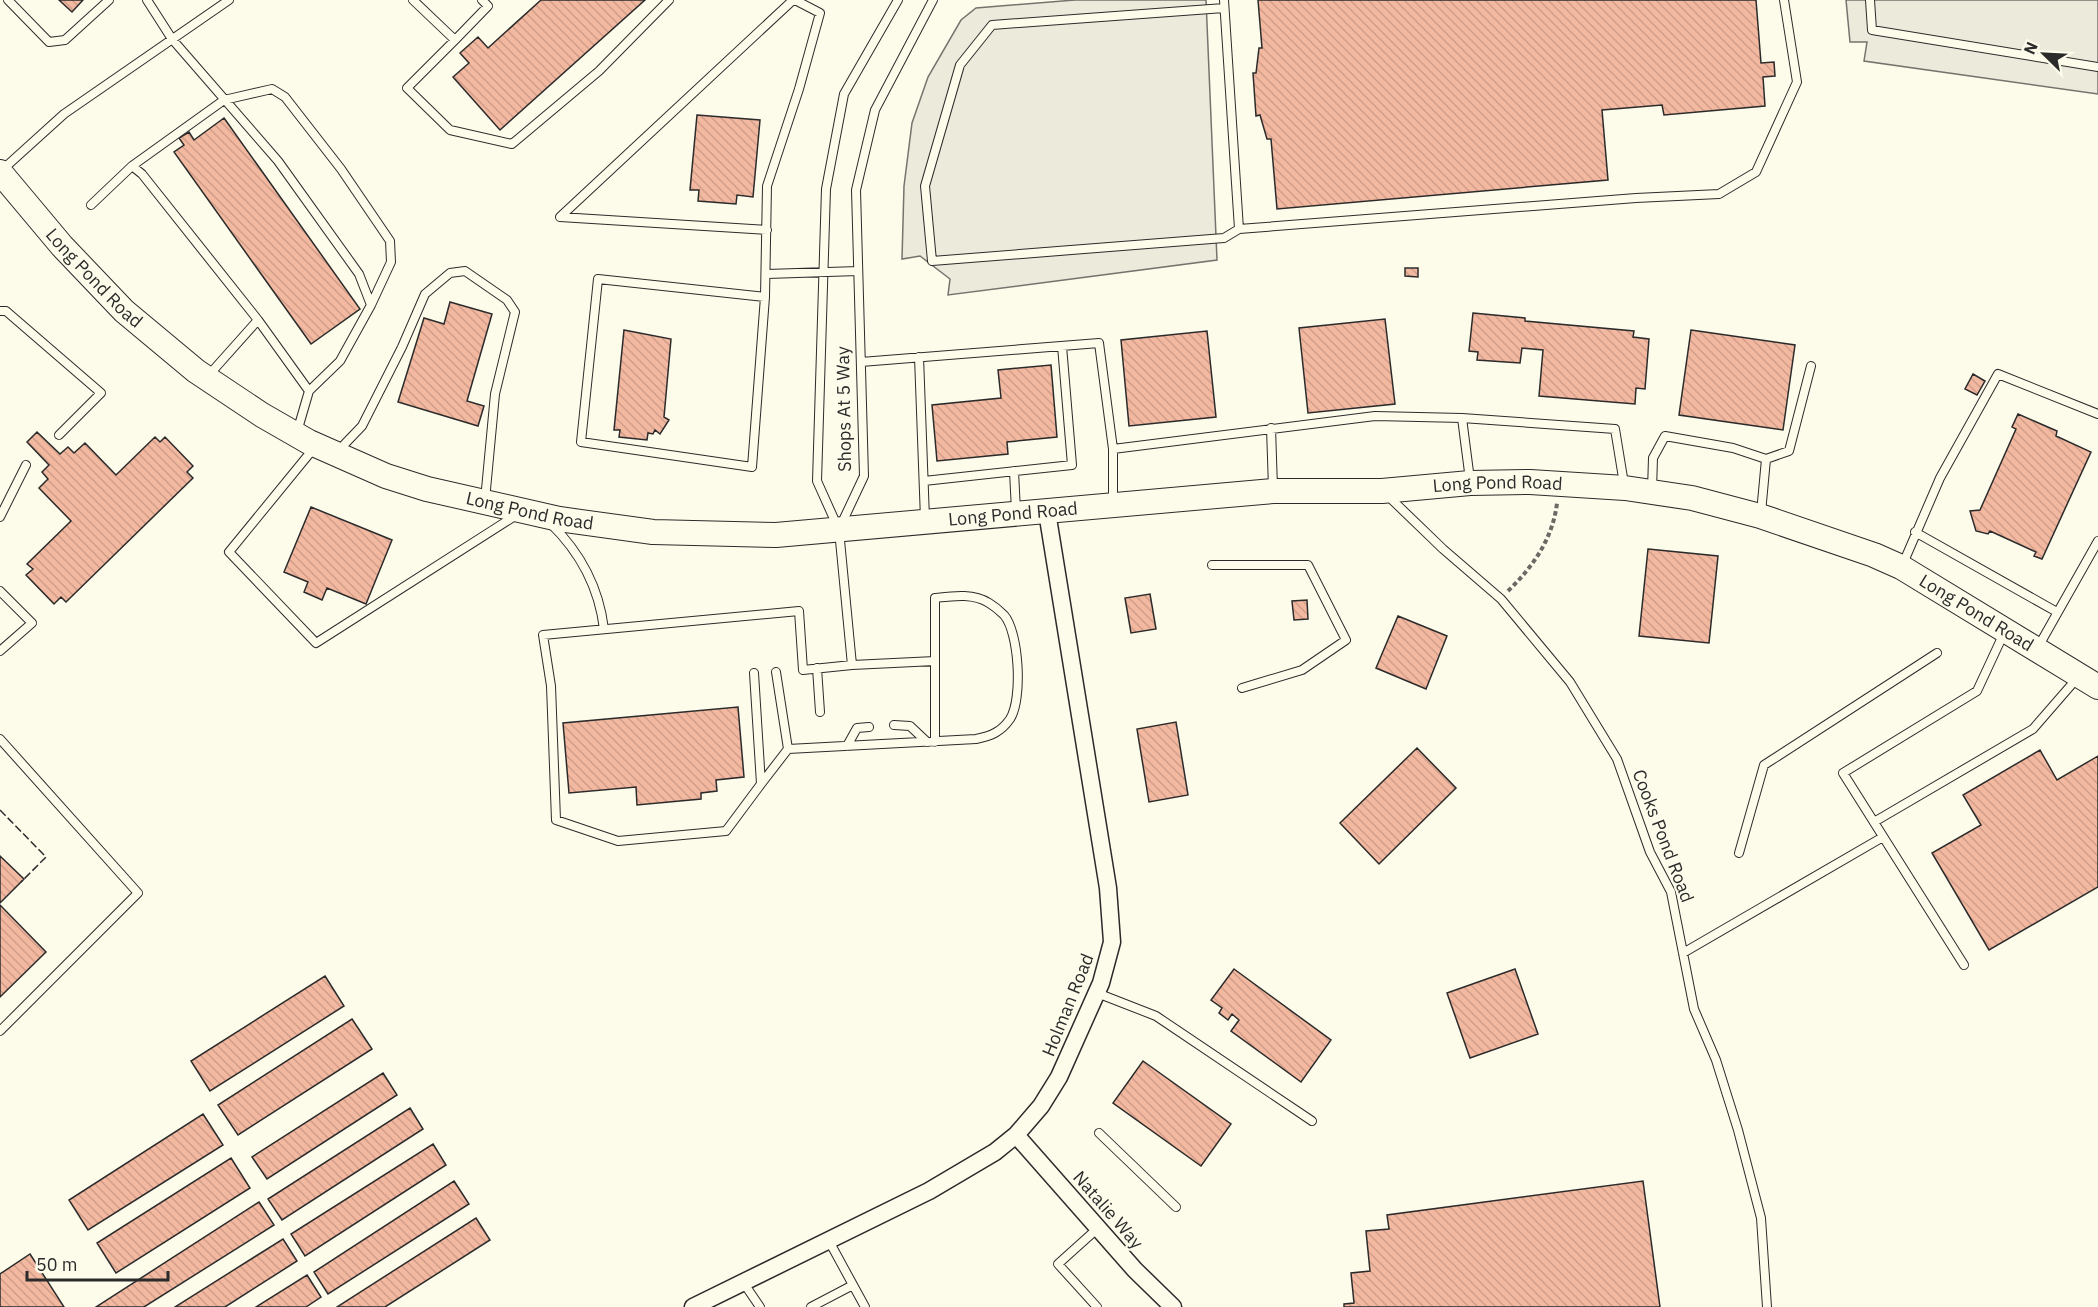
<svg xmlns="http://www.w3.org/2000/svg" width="2098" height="1307" viewBox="0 0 2098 1307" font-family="'IBM Plex Sans',sans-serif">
	<defs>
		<pattern id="building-back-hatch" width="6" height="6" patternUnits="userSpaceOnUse" patternTransform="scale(1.5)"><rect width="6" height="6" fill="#f2b8a0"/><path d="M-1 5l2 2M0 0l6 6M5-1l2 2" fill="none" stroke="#d09e8a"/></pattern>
	</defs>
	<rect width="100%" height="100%" fill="#fdfbea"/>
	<path fill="#eceadb" stroke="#74746e" stroke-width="1.5" d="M1075,0H1206L1217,260L948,295L950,279L920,256L902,259L904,186L912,123L928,77L961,20L976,8Z
		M1846,0H2098V94L1864,61L1867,42H1850Z"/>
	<path fill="url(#building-back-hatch)" stroke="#2b2b2b" stroke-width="1.5" d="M59,0H83L72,12Z
		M541,0H645L500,130L453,77L469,63L460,53L478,37L488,48Z
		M1258,0H1756L1761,63L1774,62L1775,76L1763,77L1765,106L1664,115L1662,105L1602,110L1608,180L1277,209L1271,139H1267L1260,115L1256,116L1253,73H1256L1259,48H1262Z
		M697,115L760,120L753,197L737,195L736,204L698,201L699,190H690Z
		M224,118L360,309L311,344L174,152L184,145L179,138L189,132L194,140Z
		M1405,268H1418V277L1405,276Z
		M450,302L492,314L467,401L484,406L478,426L398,402L424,318L444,324Z
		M1473,313L1525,318V321L1634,331L1633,337L1649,339L1645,389L1636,388L1635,404L1539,396L1543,350L1522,348L1520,363L1477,360L1478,352L1469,351Z
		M1385,319L1395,404L1308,413L1299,328Z
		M624,330L671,339L664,417L669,420L660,434L655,430L653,434L648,433L647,440L619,437L620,430H614Z
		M1691,330L1795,345L1783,430L1679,415Z
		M1207,331L1216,417L1129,426L1121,340Z
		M1051,365L1057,437L1007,442L1008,454L937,461L932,405L1001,398L998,370Z
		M1973,374L1985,381L1977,395L1965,389Z
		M2018,414L2057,431L2056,436L2091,452L2042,559L2034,556L2036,552L1990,531L1988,534L1976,531L1970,511L1980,510L2016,429L2012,427Z
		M37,432L60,454L68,447L74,453L85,443L116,475L155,437L160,442L165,437L193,466L187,472L193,478L66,602L61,597L54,604L26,575L33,569L27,564L71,521L39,488L48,479L42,472L49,465L27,442Z
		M311,507L392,540L366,604L327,588L322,600L304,592L308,582L284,572Z
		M1648,549L1718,556L1709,643L1639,636Z
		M1150,594L1156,629L1131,633L1125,598Z
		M1307,600L1308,619L1294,620L1292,601Z
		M1398,616L1447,636L1426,689L1376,668Z
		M738,707L744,777L716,780L717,791L701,793V799L637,805L636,787L569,793L563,723Z
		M1176,722L1188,795L1149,802L1137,729Z
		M1417,748L1456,788L1379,864L1340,823Z
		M2040,750L2057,780L2098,756V887L1989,950L1932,853L1981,825L1963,795Z
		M0,856L24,879L0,903Z
		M0,905L46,952L0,997Z
		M1234,969L1331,1040L1301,1082L1231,1031L1239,1020L1232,1014L1228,1020L1219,1013L1222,1008L1211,1000Z
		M1515,969L1538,1034L1470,1058L1447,993Z
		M325,976L344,1006L210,1091L191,1061Z
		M352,1019L372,1049L238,1135L218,1105Z
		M1143,1061L1231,1124L1201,1166L1113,1103Z
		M383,1073L397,1095L267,1179L252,1157Z
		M410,1108L423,1129L282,1220L268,1199Z
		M203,1114L223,1145L88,1230L69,1200Z
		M433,1144L446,1165L305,1256L291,1234Z
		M231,1158L250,1188L116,1273L97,1243Z
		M454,1181L469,1204L328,1294L314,1272Z
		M1643,1181L1660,1307H1344V1304L1354,1303L1351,1273L1370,1271L1366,1231L1389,1229L1387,1215Z
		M259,1202L274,1225L144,1307H96Z
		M476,1218L490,1240L385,1307H337Z
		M283,1239L297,1261L225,1307H175Z
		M30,1254L64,1307H0V1274Z
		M307,1275L321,1297L306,1307H256Z"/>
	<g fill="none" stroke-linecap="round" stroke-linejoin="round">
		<g stroke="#2b2b2b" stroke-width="10">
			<path id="lane" d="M8,0L49,42L65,40L109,0
				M147,0L172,39L278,161L359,274L371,305L340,361L309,391L297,432
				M413,0L455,40L407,88L450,130L512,144L599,71L669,0
				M1224,0L1239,229L1636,198L1719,194L1756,172L1797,82L1784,0
				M1870,0L1872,30L2098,67
				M1224,8L992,25L960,65L925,186L932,261L1224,238L1239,229
				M455,40L488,6L482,0
				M132,166L224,100L272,89L285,97L341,169L390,241L391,262L371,305
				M1,171L64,114L229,0
				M91,205L132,166L142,174L258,320L309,391
				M767,230L560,217L793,0
				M767,274L858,271
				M765,297L598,279L581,442L752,467L765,297L767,186L799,89L820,13L795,0
				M0,311H6L101,393L59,435
				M919,357L925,519
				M861,362L1099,343L1113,449V504
				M208,376L258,320
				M1462,418L1615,429L1624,484
				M1271,428L1273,488
				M314,448L229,552L316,643L518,514
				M1113,449L1375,416L1462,418L1470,480
				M338,451L362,426L402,347L425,294L450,273L465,271L507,300L515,312L495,394L485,500
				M1766,459L1789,451L1811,366
				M1014,471L1016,511
				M924,481L1072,465L1062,346
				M1652,490L1653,458L1665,436L1733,448L1766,459L1761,513
				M1387,495L1443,549L1501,599L1570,682L1617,759L1650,852L1671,892L1694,1009L1716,1060L1738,1130L1761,1218L1767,1307
				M0,517L26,465
				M550,523C580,552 599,588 604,629
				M840,527L864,476L856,190L875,110L933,0
				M1915,532L2057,612
				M1212,565H1308L1346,640L1302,670L1242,688
				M1902,566L1940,478L1998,374L2098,414
				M0,591L32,623L0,651
				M2037,649L2098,541
				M935,661V742
				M817,668L820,712
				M776,672L788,749L976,739C991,736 1001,732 1010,719C1023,699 1019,632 1004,615C1000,611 994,606 989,603C973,593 953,596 935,598V661L852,665
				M754,673L761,784L726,831L618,841L556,820L551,686L543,635L799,611L803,670L852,665L839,530L817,481L826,189L844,94L898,0
				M894,725L910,726L927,742
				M0,739L138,893L0,1031
				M847,746L857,728L869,727
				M761,784L788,749
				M1874,822L2033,729L2079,676
				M1739,853L1764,765L1937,653
				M1683,953L1883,837
				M1964,965L1843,773L1977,691L2004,633
				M1097,993L1156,1016L1312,1121
				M1099,1133L1176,1207
				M743,1282L760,1307
				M853,1285L865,1307
				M811,1307L853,1285L829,1241
				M1097,1307L1058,1264L1098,1228"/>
		</g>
		<g stroke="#2b2b2b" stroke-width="19">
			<path id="street" d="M1016,1135L1135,1270L1173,1307
				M693,1307L929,1191L995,1152L1016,1135L1041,1106L1059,1077L1101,983L1112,942L1108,888L1047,512"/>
		</g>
		<g stroke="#2b2b2b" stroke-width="26">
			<g id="secondary">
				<path id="s1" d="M0,172L62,246L124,311L196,371L262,415L309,442L386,476L427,489L559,519L653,532L776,535L1273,491H1382L1470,483L1530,482L1625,488L1692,498L1760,516L1874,555L1901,567L2098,687"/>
			</g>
		</g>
		<path stroke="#6a6964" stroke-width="4" stroke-dasharray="4.5 3" stroke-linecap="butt" d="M1508,591C1533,567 1553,538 1557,503"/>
		<use href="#lane" stroke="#fdfbea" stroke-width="8"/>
		<use href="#street" stroke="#fdfbea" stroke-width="16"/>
		<use href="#secondary" stroke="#fdfbea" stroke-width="24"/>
		<path stroke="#2b2b2b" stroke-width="1.5" stroke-dasharray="8 3" stroke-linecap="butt" d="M0,810L46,857L21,882"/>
	</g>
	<g text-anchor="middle" stroke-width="4.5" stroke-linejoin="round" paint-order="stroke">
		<g font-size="18" fill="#2b2b2b" stroke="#fdfbea">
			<text dy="6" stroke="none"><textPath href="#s1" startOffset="142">Long Pond Road</textPath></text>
			<text transform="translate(844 409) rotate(-91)" y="6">Shops At 5 Way</text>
			<text dy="6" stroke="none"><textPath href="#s1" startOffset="1618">Long Pond Road</textPath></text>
			<text dy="6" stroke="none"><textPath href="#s1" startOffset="646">Long Pond Road</textPath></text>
			<text dy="6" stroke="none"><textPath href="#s1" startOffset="1132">Long Pond Road</textPath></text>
			<text dy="6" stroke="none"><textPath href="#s1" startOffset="2122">Long Pond Road</textPath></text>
			<text transform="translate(1663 836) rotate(69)" y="6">Cooks Pond Road</text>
			<text transform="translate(1068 1005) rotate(-68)" y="6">Holman Road</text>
			<text transform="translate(1108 1210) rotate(49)" y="6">Natalie Way</text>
		</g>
	</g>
	<g transform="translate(2044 54) rotate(294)" stroke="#fdfbea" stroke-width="4.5" paint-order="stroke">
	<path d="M0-4.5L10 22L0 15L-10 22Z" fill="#2b2b2b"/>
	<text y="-9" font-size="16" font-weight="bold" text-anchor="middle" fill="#2b2b2b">N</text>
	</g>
	<path d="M27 1271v9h141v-9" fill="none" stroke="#2b2b2b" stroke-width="3"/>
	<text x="36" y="1271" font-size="18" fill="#2b2b2b" stroke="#fdfbea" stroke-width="4.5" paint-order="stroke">50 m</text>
</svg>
